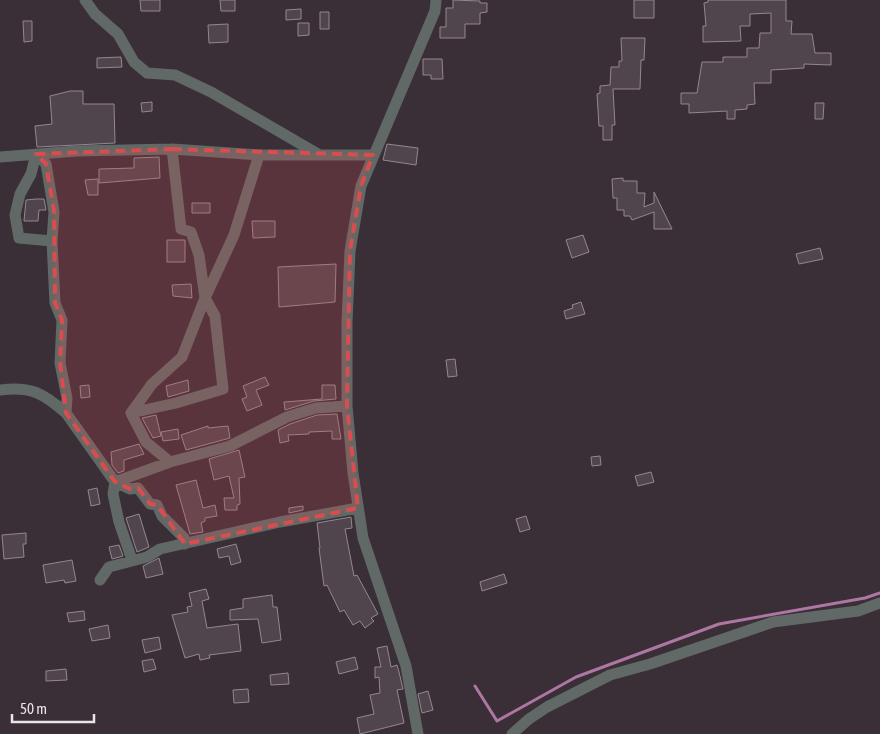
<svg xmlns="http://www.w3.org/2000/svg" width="880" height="734" viewBox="0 0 880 734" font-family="'Asap Condensed',sans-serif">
	<rect width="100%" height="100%" fill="#3a2f37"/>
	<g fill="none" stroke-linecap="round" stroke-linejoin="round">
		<path stroke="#ae76a2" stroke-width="3" d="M475,686L497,721L576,677L719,624L865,598L880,593"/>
	</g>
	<path fill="#51454d" stroke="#948790" d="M140,0H160V11H141Z
		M220,0H235V11H221Z
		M453,0L480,1V3H487V12L480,13V24H465V38H440V27H446V8H453Z
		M634,0H654V18H634Z
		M708,0H786V21H792L791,34H812L815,53H831V65L804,64V68L771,70V83H754L755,104L747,105V109L735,110V119H727V111L689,113V104H681V93H697L702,62H723V57H747V48H759L760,33H771V13L750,14V26H740L741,41L703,42V26H706L704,3L708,2Z
		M301,9V19L286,20V10Z
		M320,12H329V29H320Z
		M23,21H32V41L24,42Z
		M298,23H309V35L298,36Z
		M228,24V42L209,43L208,25Z
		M621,38H645L644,60H641L640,89H613L615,125H612V140H603V126H599L597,94L600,93V86L610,85L611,67H619V61H622Z
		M121,57L122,67L97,68V58Z
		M423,59H442L443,79H431V75H423Z
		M70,91H83V104H114L115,143L37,147L35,126L52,124L50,96Z
		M152,102V111L142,112L141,103Z
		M815,103H824L823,119H815Z
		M387,144L418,148L416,165L383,160Z
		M159,157L160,178L99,183V169L134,168V158Z
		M623,178V181H637V193H645L644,207L654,203V192L672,229H654V212L632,220L630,216H624V210H617V198H613L612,179Z
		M98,179V195H88L85,180Z
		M36,199H44L46,210H39L38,221H24L26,200Z
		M192,203H210V213H192Z
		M252,221H275V237L253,238Z
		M583,235L589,252L572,258L566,240Z
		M167,240H185V262H167Z
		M820,248L823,259L799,264L796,254Z
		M336,264L335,302L279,307L278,267Z
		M191,284L192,298L173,296L172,285Z
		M581,302L585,314L566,319L564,311L573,308L572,305Z
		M455,359L457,376L448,377L446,360Z
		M265,377L269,385L256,390L262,405L247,411L242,399L247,397L243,386Z
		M188,380L189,391L168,397L166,386Z
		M89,385L90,397L81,398L80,386Z
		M322,385H335L336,399L314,401L285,410L284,402L322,399Z
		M337,414L341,439H332V431L309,432V434L288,435L289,441L280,443L278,430L290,424L317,415Z
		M156,415L161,436L153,438L142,418Z
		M208,426V428L228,426L230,438L186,450L181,435Z
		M178,429L179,439L163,441L161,432Z
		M139,444L144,454L124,460V471L118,473L112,465L111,452Z
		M239,450L245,477L239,478L240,504L237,505V510H225L224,498H234L229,476L214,480L209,459Z
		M600,456L601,465L592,466L591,457Z
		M651,472L654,482L638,486L635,476Z
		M196,480L203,508L215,505L217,516L205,518V521L201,523L203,532L190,534L176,485Z
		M97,488L100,504L91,506L88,490Z
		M303,506V510L289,513V508Z
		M139,514L149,547L137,552L126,518Z
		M526,516L530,529L520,532L516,519Z
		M351,517L352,528L345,529L354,576L357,575L378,614L371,618L374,621L365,628L360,621L353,625L344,610L340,612L327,585L324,586L319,548H320L317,523Z
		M26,533V544H23L24,557L4,559L2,535Z
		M236,544L241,562L231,565L229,556L219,558L217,549Z
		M119,545L123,556L112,559L109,547Z
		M159,558L163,574L146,578L143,566Z
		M72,560L76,581L65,583L64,580L46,583L43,565Z
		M504,574L507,583L482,591L480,582Z
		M206,589L209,599L202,601L207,628L238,624L241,651L209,655L210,658L200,660L199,654L185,658L172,615L188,612L187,607L192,606L189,593Z
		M272,595L273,607H277L281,640L262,643L258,619L230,620V610L243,608V599Z
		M84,611L85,620L69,622L67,613Z
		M108,625L110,638L92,641L89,629Z
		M159,637L161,649L145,653L142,640Z
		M387,646L391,667L397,665L399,672L403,689L397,690L404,723L360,734L357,718L374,714L370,695L380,693L379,677L375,678V667H381L377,648Z
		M355,657L358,669L339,674L336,662Z
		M153,659L156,669L144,672L142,661Z
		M66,669L67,680L46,681V671Z
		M288,673L289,684L271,685L270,675Z
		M248,689L249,702L234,703L233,690Z
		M428,691L433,710L422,713L418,694Z"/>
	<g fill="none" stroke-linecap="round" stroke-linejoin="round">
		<path stroke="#616967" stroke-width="11" d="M85,0L95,14L118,34L134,62L147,73L175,75L211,92L318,154
			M172,149L181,229L191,232L199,255L205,298L215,316L223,389L176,403L131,413L152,384L182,357L205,298L234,235L259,155
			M0,157L77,151L172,149L259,155H373
			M0,390C31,386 43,393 66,413L67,398L60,363L62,320L55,303L52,241L54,212L46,164L36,154L31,174L20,194L15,215L19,238L52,241
			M66,413L115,482L170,462L230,446L287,417L316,408L347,406
			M131,413L146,442L170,462
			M115,482L130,489L138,488L150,504L157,505L162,516L184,538L185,544
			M115,482L113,494L119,522L132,560
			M100,580L109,567L147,557L160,549L280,522L358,508
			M418,734L406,666L363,538L353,473L347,406V323L350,251L361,186L435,11L436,0
			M512,734L529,719L547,707L610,675L650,664L773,622L858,611L880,603"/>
	</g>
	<path fill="#da4d4e" fill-opacity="0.2" stroke="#da4d4e" stroke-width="4" stroke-dasharray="10 6" stroke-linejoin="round" d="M172,149L373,155L361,186L350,251L347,406L358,508L185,544L157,505L150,504L138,488L130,489L115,482L66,413L60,363L62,320L55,303L54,212L46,164L36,154Z"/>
	<path d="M12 714v8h82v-8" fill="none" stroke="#eae3e8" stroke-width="2.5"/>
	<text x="20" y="714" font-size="15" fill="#eae3e8" stroke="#3a2f37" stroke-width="4" paint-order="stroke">50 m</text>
</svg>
